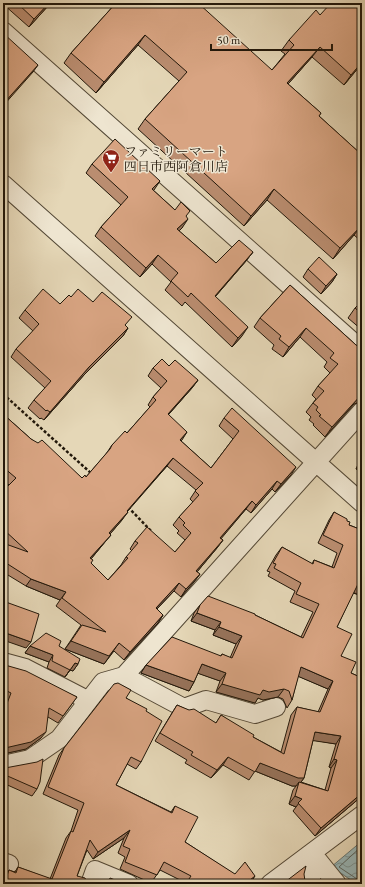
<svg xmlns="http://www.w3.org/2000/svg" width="365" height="887" viewBox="0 0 365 887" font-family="'EB Garamond','Noto Serif JP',serif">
	<defs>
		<pattern id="water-waves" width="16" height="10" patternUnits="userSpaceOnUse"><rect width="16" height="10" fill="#99b7b8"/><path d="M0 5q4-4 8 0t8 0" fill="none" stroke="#7c9494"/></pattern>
	</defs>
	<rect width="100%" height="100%" fill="#e5d7b7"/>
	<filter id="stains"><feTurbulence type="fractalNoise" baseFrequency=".005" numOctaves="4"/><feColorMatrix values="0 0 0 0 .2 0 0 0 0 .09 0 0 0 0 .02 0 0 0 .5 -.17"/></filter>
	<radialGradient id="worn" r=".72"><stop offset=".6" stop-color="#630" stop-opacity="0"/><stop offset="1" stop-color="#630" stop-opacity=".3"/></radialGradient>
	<path fill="url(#water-waves)" stroke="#697772" d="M362,841V884H357L331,867Z"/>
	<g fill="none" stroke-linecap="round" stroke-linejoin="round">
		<path stroke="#5d6761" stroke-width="1" d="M359,884L357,879L339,867L362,846"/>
		<g stroke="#524735" stroke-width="20">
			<path id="minor" d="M3,31L362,350
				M3,184L362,503
				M3,662L25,668L87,700
				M124,676L184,708L206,700L255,714L276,707
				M3,765L30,759L59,739L103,682L124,676L362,411
				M312,853L337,884
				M3,862L9,864
				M90,884L95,870L129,884
				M270,884L362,815
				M309,884L317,859"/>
		</g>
		<path stroke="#21170a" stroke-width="2.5" stroke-dasharray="3 2" stroke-linecap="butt" d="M3,394L92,474
			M128,507L152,532"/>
		<use href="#minor" stroke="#eee5d0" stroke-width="18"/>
	</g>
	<path fill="#ba8d70" stroke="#21170a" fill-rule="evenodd" d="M3,3H54L50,8L48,6L29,27L3,4Z
		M116,3L272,70L285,54L281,51L289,40L320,15L362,3V70L359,67L344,85L312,57L288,84L321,113L319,116L362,155V242L354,235L333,259L267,200L244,226L138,129L145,119L179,81L138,45L96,93L64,63L71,53Z
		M92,164L153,190L175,210L186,217L182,228L179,231L216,263L253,252L246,261L215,297L242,336L232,347L185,302L182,306L165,290L171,282L152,264L140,277L95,236L101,227L121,205L86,173Z
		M308,269L337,274L332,282L321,294L303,277Z
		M290,285L356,345L362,349V401L354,404L325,437L313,425L314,424L309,420L311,417L306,412L316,399L312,395L318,386L330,373L324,367L327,362L300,337L283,357L272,349L274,345L254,327L260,318Z
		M71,297L93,302L128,328L123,336L84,375L44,420L41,418L40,419L28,408L34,400L45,388L11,357L16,349L33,331L19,318L25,310L60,304Z
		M362,301V330L348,318L355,308Z
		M169,366L198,380L192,388L168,415L181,441L211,468L233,439L219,426L224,418L291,475L275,492L272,489L251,513L246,509L221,538L223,540L217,548L197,572L200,574L194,582L181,597L174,591L157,609L163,615L158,623L124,660L114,651L104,664L65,649L81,625L56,606L60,600L26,586L3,572V543L5,544L3,542V491L9,485L3,480V414L31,439L82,478L86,477L106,454L112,445L127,433L150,407L148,405L153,397L161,388L148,376L153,368ZM167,466L196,490L190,499L193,502L179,517L173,525L179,531L177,533L185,540L175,552L135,541L130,549L132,551L126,557L121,565L108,580L91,563V559L105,542L110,534L122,520L127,511Z
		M362,455V472L356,469Z
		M334,512L347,521L349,525L362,530V596L353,593L337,627L341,656L351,673L362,678V796L315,836L293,811L296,807L289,804L293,790L296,786H292L255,771L249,780L223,765L211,778L185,763L187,760L155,741L172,713L177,705L216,723L221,715L253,737L281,752L291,715L297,707L318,712L328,689L298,676L292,700L287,708L283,699L278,697L263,700L258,698L255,703L216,692L220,681L198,673L194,682L189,691L141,673L146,665L221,656L222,654L230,658L236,644L213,635L215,630L191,621L194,613L200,605L255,615L301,637L313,612L290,602L295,591L268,576L270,572L267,571L276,555L282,547L312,564L314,560L332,567L337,553L318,543L329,520ZM313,740L336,744L329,767L331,768L325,790L301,782L304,778Z
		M30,646H59L78,664L73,671L70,670L65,677L47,668L49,662L25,653Z
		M3,664L77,697L58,723L48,717L41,738L26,749L3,754V708L6,700L3,698Z
		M126,698L146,711L141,762L136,769L127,764L116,785L171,812L175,806L185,842L249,884H185L186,883L160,870L151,883L120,869L125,857L118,853L124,838L93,859L87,850L77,876L88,884H3L4,877L9,870L15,872L18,867L50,879L66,838L71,831L78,810L43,794L59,755L64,748Z
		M3,767L37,789L32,796L3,783Z"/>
	<path fill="#97735b" stroke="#21170a" d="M49,3H50L48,6L29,27L34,19Z
		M145,35L138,45L96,93L104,82Z
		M320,47L312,57L280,93L287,83Z
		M362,62V64L359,67L344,85L351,75Z
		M38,65L33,72L3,106V104Z
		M160,181L154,190L146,198L152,189Z
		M274,189L267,200L244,226L251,216Z
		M188,219L182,228L171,239L177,229Z
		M362,225L354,235L333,259L340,248Z
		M253,252L246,261L208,305L215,296Z
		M158,255L152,264L140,277L146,268Z
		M337,274L332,282L321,294L326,286Z
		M248,327L242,336L232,347L238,338Z
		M128,328L123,336L84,375L44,420L50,412L89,367Z
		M306,328L300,337L283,357L289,347Z
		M198,380L192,388L162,422L168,414Z
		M362,394V401L354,404L325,437L332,427L361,395Z
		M187,432L182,440L174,448L180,440Z
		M173,458L167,466L121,519L127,511Z
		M362,461V472L356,469Z
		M296,467L291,475L275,492L281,484Z
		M277,481L272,489L251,513L256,505Z
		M252,501L246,509L215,546L220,538Z
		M128,512L122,520L104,541L109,533Z
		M111,535L105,542L85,566L90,558Z
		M223,540L217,548L191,579L196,571Z
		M200,574L194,582L181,597L186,589Z
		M31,579L66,592L60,600L26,586Z
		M179,583L174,591L150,616L156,608Z
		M358,584L362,586V596L352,592Z
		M197,613L221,622L215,630L191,621Z
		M163,615L158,623L124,660L130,652Z
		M219,627L242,636L236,644L213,635Z
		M3,632L31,642L26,648L3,640Z
		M71,641L119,643L104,664L65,649Z
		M30,646L53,655L49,662L25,653Z
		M75,663L78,664L73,671L70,670L65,677Z
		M202,664L226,673L220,681L197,673Z
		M146,665L194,682L189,691L141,673Z
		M301,667L333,681L328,689L295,675Z
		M222,684L263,690L284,689L278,697L263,700L258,698L255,703L216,692Z
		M46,732L41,738L26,749L3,754V750L5,748Z
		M315,732L341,736L336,744L309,740Z
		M228,757L223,765L211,778L217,770Z
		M334,759L337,760L331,768L329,767Z
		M260,763L304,778L298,786L299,782L296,786H292L255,771Z
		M362,793V796L315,836L321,828Z
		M295,796L302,799L296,807L289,804Z
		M130,830L124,838L93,859L98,852Z
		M255,876L250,884H245Z"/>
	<path fill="#d8a482" stroke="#21170a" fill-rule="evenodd" d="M17,3H49L34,19Z
		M116,3H198L272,70L294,45L289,40L316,10L320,15L331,3H362V62L351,75L320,47L287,83L321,113L319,116L362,155V225L340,248L274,189L251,216L145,119L187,72L145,35L104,82L71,53Z
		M3,33L38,65L3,104V69L4,68L3,67Z
		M115,139L160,181L152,189L175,210L181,202L190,211L186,216L188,219L177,229L216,263L239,240L253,252L215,296L248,327L238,338L191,293L188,297L171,281L178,273L158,255L146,268L101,227L128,197L92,164Z
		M319,257L337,274L326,286L308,269Z
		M290,285L356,345L362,349V394L361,395L332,427L319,416L321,415L316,410L318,407L313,403L324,391L318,386L338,364L330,358L334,353L306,328L289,347L279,339L281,336L260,318Z
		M43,289L60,304L69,295L71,297L78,289L93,302L102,292L132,317L125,325L128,328L89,367L50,412L47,410L46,411L34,400L51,381L16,349L39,324L25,310Z
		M362,301V314L355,308Z
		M162,359L169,366L175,360L198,380L168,414L187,432L180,440L211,468L239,431L224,418L232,408L296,467L281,484L277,481L256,505L252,501L220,538L223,540L196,571L200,574L186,589L179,583L156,608L163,615L130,652L119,643L109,656L71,641L82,625L106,632L62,598L66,592L31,579L3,561V543L28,552L3,529V491L16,478L3,467V414L31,439L38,443L42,440L82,478L85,475L86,477L110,449L112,445L125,431L127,433L156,400L153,397L167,381L153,368ZM173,458L203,483L195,491L199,495L179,517L185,523L183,525L191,533L175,552L147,527L135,541L138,543L126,557L128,558L108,580L91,563L93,560L90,558L111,535L109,533L128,512L127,511Z
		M334,512L347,519V521L350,522L349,525L362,530V586L358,584L337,627L352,634L341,656L356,662L351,673L362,678V793L321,828L298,803L302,799L295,796L299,782L328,791L337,760L334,759L341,736L315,732L304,778H298L260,763L255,772L228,757L217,770L191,755L193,752L160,733L177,705L189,710L194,709L216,723L221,715L254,735L253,737L284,754L297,707L320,712L333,681L301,667L292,700L289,691L284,689L269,692L263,690L260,695L222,684L226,673L202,664L194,682L146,665L172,637L221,656L222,654L232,658L242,636L219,627L221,622L197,613L200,605L208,596L255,614V615L303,638L319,604L296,594L301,583L274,568L276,564L273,563L282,547L313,564L314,560L334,568L343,545L323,535Z
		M3,601L39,614L31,642L3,632Z
		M46,633L61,641L59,646L80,659L78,664L75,663L70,670L52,661L53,655L30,646Z
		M3,664L5,665L26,671L77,697L63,716L49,708L46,732L31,742L5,748L3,750V714L11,693L3,689Z
		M118,683L131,690L126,698L147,709L146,711L162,721L141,762L131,757L116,785L172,813L175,806L198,817L185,842L235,874L245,862L255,876L245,884H195V883L189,879L191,876L164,862L157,875L125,862L130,849L123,846L130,830L98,852L90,840L77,876L85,878L88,884H4L9,870L16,873L18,867L52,879L71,831L73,832L84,803L48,787L64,748L114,684Z
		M43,759L40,782L37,789L3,774V767L5,768L37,762Z
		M306,866L304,874L305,881L304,884H286L285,882Z
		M110,878L125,884H107Z"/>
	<defs>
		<g id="supermarket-pin" transform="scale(0.9)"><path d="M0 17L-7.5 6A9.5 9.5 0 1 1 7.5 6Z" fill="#8f2418" stroke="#eee5d0"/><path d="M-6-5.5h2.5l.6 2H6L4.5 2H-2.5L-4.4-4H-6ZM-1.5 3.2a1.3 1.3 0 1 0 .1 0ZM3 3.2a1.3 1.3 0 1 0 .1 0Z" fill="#fff"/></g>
	</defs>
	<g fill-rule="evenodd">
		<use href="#supermarket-pin" x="111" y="158"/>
	</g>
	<g text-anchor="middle" stroke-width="3" stroke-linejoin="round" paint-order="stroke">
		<g font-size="13" fill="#21170a" stroke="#eee5d0" text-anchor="start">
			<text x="124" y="156">ファミリーマート<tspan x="124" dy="15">四日市西阿倉川店</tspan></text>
		</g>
	</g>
	<rect width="365" height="887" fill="none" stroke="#e5d7b7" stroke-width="16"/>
	<rect x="4" y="4" width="357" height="879" fill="none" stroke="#21170a" stroke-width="2"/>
	<rect x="8" y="8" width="349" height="871" fill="none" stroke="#21170a"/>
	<path d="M211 44v6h121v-6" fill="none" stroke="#21170a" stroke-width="2"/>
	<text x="217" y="44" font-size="12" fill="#21170a" stroke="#eee5d0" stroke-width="3" paint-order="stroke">50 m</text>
	<rect width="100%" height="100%" filter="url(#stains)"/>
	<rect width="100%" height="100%" fill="url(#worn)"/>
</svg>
